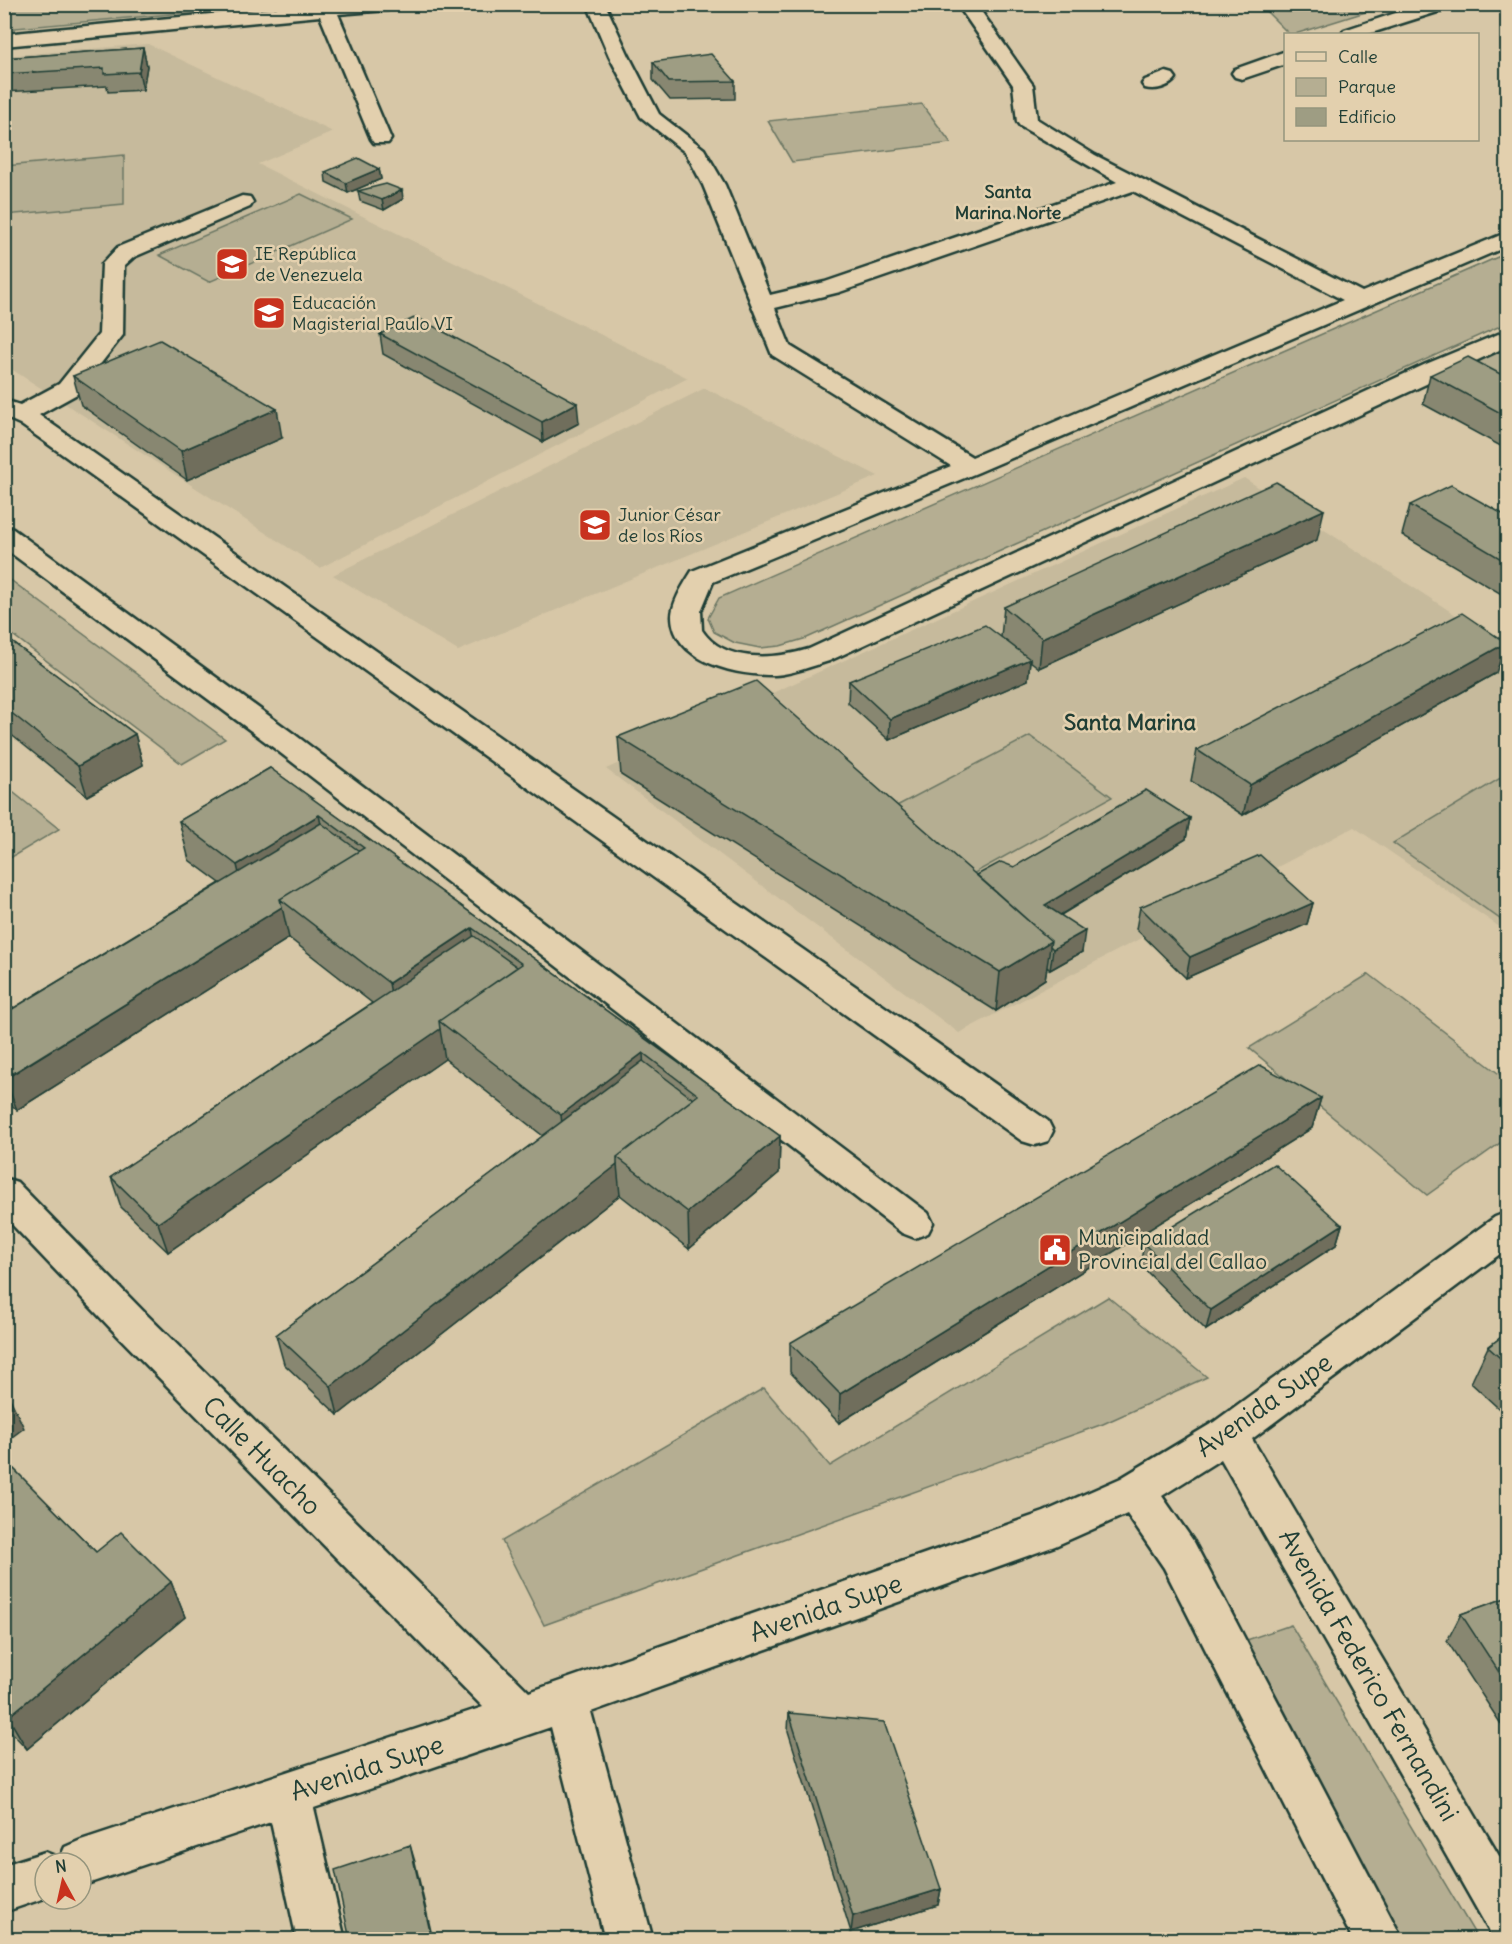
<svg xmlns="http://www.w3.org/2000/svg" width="1512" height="1944" viewBox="0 0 1512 1944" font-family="Delius,sans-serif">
	<rect width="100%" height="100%" fill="#d7c7a7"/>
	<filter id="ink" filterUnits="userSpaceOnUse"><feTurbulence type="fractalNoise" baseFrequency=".0167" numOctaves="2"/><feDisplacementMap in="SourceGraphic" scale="12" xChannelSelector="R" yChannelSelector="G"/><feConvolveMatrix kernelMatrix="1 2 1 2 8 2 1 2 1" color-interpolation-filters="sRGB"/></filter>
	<g filter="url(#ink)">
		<path fill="#c6ba9c" d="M148,44L333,132L258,164L688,378L320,568L5,365L4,56Z
			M705,388L878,476L458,651L333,575Z
			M1244,478L1507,648V932L1354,827L959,1033L606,769Z"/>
		<path fill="#b5ae92" stroke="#6a7663" stroke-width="1.5" d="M42,4H272V5L5,29V8Z
			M1260,5H1388L1295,34H1289Z
			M922,104L951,143L792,162L768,121Z
			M124,155V204L5,215V166Z
			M301,194L352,219L209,282L159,255Z
			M1507,253V323L807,638L780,646L760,648L735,643L714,632L708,618L719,598Z
			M1507,346V394L1459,368Z
			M4,576H5L225,739L182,764L5,629Z
			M1030,736L1112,797L949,887L870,820Z
			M1507,774V924L1393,843Z
			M4,785L59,829L5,861H4Z
			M1369,974L1507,1080V1138L1427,1195L1249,1048Z
			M1108,1297L1207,1377L1103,1424L544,1625L502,1541L764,1388L830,1466Z
			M1291,1625L1478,1939H1396L1241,1642Z"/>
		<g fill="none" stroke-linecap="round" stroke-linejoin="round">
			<g stroke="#1f3d34" stroke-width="5">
				<path id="minor" d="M396,4L394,8L387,10L338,14L391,139L388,143H374L371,139L320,16L4,46V34L315,4Z
					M587,4H605L629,56L659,114L704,149L725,185L770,295L825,282L1117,182L1020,126L1017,122L1013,85L957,4H976L1030,81L1033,85L1037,119L1095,155L1362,292L1508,232V246L979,472L713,582L701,611L702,630C724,664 776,659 809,649L1426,364L1508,330V346L829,661C812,666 793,674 775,675C739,676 674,663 672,617C672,602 684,584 692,571L951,466L772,355L703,185L686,153L641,117L609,56ZM1133,191L1343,300L972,457L790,346L775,308L840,292Z
					M1423,4H1452L1450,8L1368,34H1342L1344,30Z
					M1286,51V64L1242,79L1235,77L1232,73L1235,69Z
					M1166,72L1173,74L1176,78C1170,87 1155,91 1145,88L1142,84L1145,80Z
					M242,196L250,197L253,202L250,207L134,257L124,266L123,335L77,394L39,415L1048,1121L1053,1131L1048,1141L1035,1145L1022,1141L20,424L4,417V400L20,405L59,384L99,334L102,264L118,247Z
					M4,527L13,529L294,734L928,1213L933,1223L928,1233L915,1238L902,1233L274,748L4,548Z
					M4,1178L17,1182L146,1314L529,1692L1044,1512L1121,1478L1214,1422L1495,1217L1508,1212V1248L1252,1439L1508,1871V1940L1491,1934L1221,1459L1162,1496L1194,1542L1403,1940H1353L1164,1568L1127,1514L1055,1546L591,1712L653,1940H605L551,1727L314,1808L345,1940H297L271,1822L81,1886V1863H45V1898L4,1912V1865L45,1852L60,1858L65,1847L81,1840L483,1707L118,1336L4,1216Z"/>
			</g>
			<use href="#minor" fill="#e3d0ae" fill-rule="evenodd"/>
		</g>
		<path fill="#888771" stroke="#1f3d34" stroke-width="1.5" d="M143,48L147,66L143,90L108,92L107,86L4,92V58Z
			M653,62L735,81V99L670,100L653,80Z
			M379,169L381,179L348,193L326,182L325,172Z
			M358,191L403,199L384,210L360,201Z
			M380,334L579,423L543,442L383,354Z
			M1430,375L1508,378V450L1423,404Z
			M73,376L282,438L187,480L81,405Z
			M1410,505L1508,517V598L1402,535Z
			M1317,540L1039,668L1030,661L1028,680L889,740L848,703L849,681L1001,637L1004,607Z
			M4,636L135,734L143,765L87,796L4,729Z
			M1496,673L1243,815L1191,781L1197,750Z
			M618,737L977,876L1014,867L1190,818L1186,839L1061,915L1082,952L1050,970L1047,967L1045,979L996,1011L621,775Z
			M270,768L780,1136L779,1173L689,1249L620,1195L338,1415L284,1364L276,1335L543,1136L445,1059L168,1252L121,1207L111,1177L372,1003L289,938L17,1110L4,1098V1014L220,883L189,860L179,821Z
			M1313,903L1307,924L1186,978L1136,929L1140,907Z
			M1321,1098L1312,1128L839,1423L790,1372V1343Z
			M1342,1225L1336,1245L1206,1330L1140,1265L1144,1244Z
			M1508,1332V1417L1471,1383L1488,1347Z
			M4,1459L96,1552L171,1582L185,1617L27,1749L4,1724Z
			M1508,1597V1735L1447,1641L1461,1614Z
			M789,1713L941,1889L938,1905L851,1932L788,1731Z"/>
		<path fill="#6f6e5c" stroke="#1f3d34" stroke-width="1.5" d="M143,48L147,66L143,90L139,72Z
			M379,169L381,179L348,193L346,183Z
			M402,190L403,199L384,210L382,200Z
			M577,403L579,423L543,442L542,422Z
			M277,409L282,438L187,480L181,451Z
			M1324,510L1317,540L1039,668L1042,638Z
			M1506,643L1496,673L1243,815L1250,785Z
			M1030,659L1028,680L889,740L890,719Z
			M135,734L143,765L87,796L78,766Z
			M319,815L327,853L246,903L237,865Z
			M1190,818L1186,839L1042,926L1045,905Z
			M1313,903L1307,924L1186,978L1190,957Z
			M282,907L289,938L17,1110L5,1079Z
			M472,928L478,966L396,1022L389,983Z
			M1085,931L1082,952L1050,970L1053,949Z
			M1051,941L1045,979L996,1011L1000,972Z
			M440,1029L445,1059L168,1252L158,1223Z
			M643,1053L645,1092L565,1153L561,1115Z
			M1321,1098L1312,1128L839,1423L840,1394Z
			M780,1136L779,1173L689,1249L688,1212Z
			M617,1165L620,1195L338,1415L331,1386Z
			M1342,1225L1336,1245L1206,1330L1211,1310Z
			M7,1392L24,1428L4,1443V1394Z
			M171,1582L185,1617L27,1749L8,1717Z
			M410,1845L415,1862L433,1940H432Z
			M941,1889L938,1905L851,1932L853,1916Z"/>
		<path fill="#9e9d83" stroke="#1f3d34" stroke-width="1.5" d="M143,48L139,72L104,74V68L4,74V58Z
			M711,54L735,81L669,82L653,62Z
			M358,158L379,169L346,183L325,172Z
			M386,184L402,190L382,200L358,191Z
			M416,317L577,403L542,422L380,334Z
			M160,340L277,409L181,451L73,376Z
			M1468,357L1508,378V417L1430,375Z
			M1276,482L1324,510L1042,638L1004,607Z
			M1451,485L1508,517V563L1410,505Z
			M1462,613L1506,643L1250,785L1197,750Z
			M985,625L1030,659L890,719L849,681Z
			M4,636L135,734L78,766L4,707Z
			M756,681L1051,941L1000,972L618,737Z
			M270,768L780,1136L688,1212L617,1157L698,1095L643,1053L561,1115L439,1021L522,964L472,928L389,983L280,899L364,848L319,815L237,865L179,821Z
			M1146,790L1190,818L1045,905L1085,931L1053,949L1050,946L1051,941L977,875L1001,862L1014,867Z
			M321,823L359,851L280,899L282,907L4,1079V1014Z
			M1260,855L1313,903L1190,957L1140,907Z
			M474,936L517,967L439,1021L440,1029L158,1223L111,1177Z
			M643,1061L693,1099L617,1157V1165L331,1386L276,1335Z
			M1260,1065L1321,1098L840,1394L790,1343Z
			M1274,1164L1342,1225L1211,1310L1144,1244Z
			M1508,1332V1365L1488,1347Z
			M4,1459L96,1552L121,1532L171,1582L8,1717L4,1713Z
			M1508,1597V1686L1461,1614Z
			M789,1713L884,1722L941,1889L853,1916Z
			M410,1845L432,1940H350L335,1870Z"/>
	</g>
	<defs>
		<g id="school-square" transform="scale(1.725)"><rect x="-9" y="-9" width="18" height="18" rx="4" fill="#c8321e" stroke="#e3d0ae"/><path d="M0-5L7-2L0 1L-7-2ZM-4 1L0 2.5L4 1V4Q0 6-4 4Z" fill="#fff"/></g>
		<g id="university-square" transform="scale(1.725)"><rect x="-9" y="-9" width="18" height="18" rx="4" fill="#c8321e" stroke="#e3d0ae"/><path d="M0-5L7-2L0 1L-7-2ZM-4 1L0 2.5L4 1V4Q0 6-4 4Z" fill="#fff"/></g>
		<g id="civic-square" transform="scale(1.725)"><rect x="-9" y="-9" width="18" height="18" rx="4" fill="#c8321e" stroke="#e3d0ae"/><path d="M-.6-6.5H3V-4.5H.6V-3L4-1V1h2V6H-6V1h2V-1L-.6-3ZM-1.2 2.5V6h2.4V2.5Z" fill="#fff"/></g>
	</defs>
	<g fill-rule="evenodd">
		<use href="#school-square" x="232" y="264"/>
		<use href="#university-square" x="269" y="313"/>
		<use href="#school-square" x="595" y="525"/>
		<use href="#civic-square" x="1055" y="1250"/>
	</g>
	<g text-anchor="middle" stroke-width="5" stroke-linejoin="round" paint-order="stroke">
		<g font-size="18" font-weight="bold" fill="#1f3d34" stroke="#e3d0ae">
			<text x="1008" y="198">Santa<tspan x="1008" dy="21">Marina Norte</tspan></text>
		</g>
		<g font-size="18" fill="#1f3d34" stroke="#e3d0ae" text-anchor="start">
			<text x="255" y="260">IE República<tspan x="255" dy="21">de Venezuela</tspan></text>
			<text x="292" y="309">Educación<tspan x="292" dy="21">Magisterial Paulo VI</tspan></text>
			<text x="618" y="521">Junior César<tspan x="618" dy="21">de los Ríos</tspan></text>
		</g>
		<g font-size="21" fill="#1f3d34" stroke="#e3d0ae" text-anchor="start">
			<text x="1078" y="1245">Municipalidad<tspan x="1078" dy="24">Provincial del Callao</tspan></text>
		</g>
		<g font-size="22" font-weight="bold" fill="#1f3d34" stroke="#e3d0ae">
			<text x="1130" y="730">Santa Marina</text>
		</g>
		<g font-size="26" fill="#1f3d34" stroke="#e3d0ae">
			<text transform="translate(1264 1405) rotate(-35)" y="9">Avenida Supe</text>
			<text transform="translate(262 1456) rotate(45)" y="9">Calle Huacho</text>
			<text transform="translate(826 1608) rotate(-19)" y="9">Avenida Supe</text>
			<text transform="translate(1369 1675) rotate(60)" y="9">Avenida Federico Fernandini</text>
			<text transform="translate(367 1768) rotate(-18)" y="9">Avenida Supe</text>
		</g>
	</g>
	<rect width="1512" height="1944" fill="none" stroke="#e3d0ae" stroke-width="24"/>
	<rect x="12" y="12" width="1488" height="1920" fill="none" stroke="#1f3d34" stroke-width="2" filter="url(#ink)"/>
	<rect x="1284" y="33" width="195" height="108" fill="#e3d0ae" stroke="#95957d" stroke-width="1.5"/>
	<rect x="1296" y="52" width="30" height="9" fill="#e3d0ae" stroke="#95957d" stroke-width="1.5"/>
	<text x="1338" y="63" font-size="18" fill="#1f3d34">Calle</text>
	<rect x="1296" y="78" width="30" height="18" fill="#b5ae92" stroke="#95957d" stroke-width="1.5"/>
	<text x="1338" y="93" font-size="18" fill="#1f3d34">Parque</text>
	<rect x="1296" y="108" width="30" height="18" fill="#9e9d83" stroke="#95957d" stroke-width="1.5"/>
	<text x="1338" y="123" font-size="18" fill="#1f3d34">Edificio</text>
	<g transform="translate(63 1881) rotate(352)"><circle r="28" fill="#e3d0ae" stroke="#95957d" stroke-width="1.5"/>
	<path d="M0-4.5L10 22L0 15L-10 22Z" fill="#c8321e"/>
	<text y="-9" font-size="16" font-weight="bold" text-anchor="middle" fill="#1f3d34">N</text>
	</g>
</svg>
